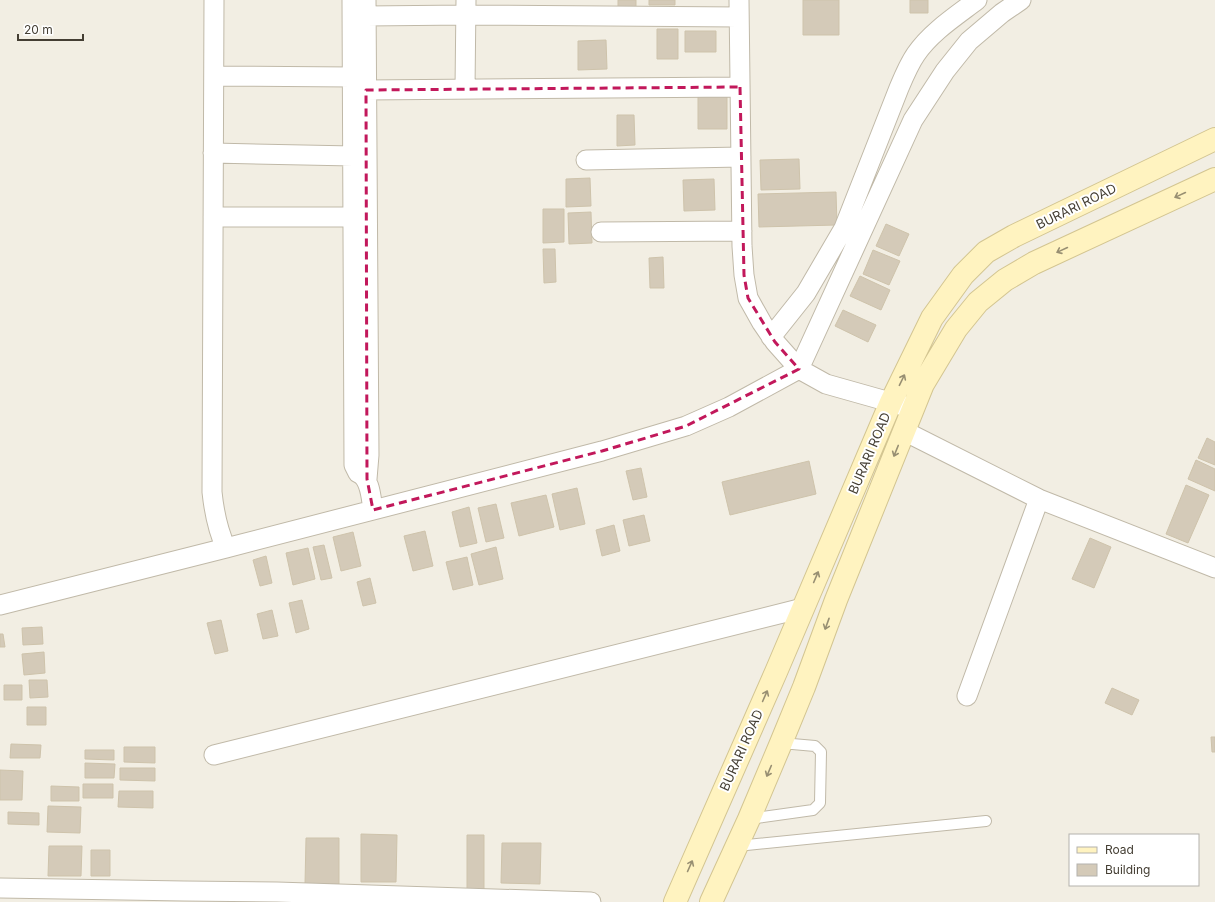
<svg xmlns="http://www.w3.org/2000/svg" width="1215" height="902" viewBox="0 0 1215 902" font-family="Inter,sans-serif">
	<rect width="100%" height="100%" fill="#f2eee3"/>
	<path fill="#d4cab8" stroke="#cec3ab" d="M618,0H636V9H618Z
		M649,0H675V5H649Z
		M803,0H839V35H803Z
		M910,0H928V13H910Z
		M657,29H678V59H657Z
		M685,31H716V52H685Z
		M606,40L607,69L578,70V41Z
		M698,96H727V129H698Z
		M617,115H634L635,145L617,146Z
		M799,159L800,189L761,190L760,160Z
		M590,178L591,206L566,207V179Z
		M714,179L715,210L684,211L683,180Z
		M836,192L837,225L759,227L758,194Z
		M543,209H564V242L543,243Z
		M591,212L592,243L569,244L568,213Z
		M886,224L909,234L899,256L876,246Z
		M543,249H555L556,282L544,283Z
		M873,250L900,261L889,285L863,274Z
		M663,257L664,288H650L649,258Z
		M860,276L890,290L881,310L850,296Z
		M843,310L876,325L868,342L835,326Z
		M1207,438L1215,442V465L1198,458Z
		M1196,460L1215,469V491L1188,479Z
		M809,461L816,494L730,515L722,482Z
		M641,468L647,497L633,500L626,471Z
		M1186,485L1209,495L1188,543L1166,534Z
		M577,488L585,524L560,530L552,494Z
		M546,495L554,527L519,536L511,503Z
		M496,504L504,538L486,542L478,508Z
		M469,507L477,543L460,547L452,512Z
		M644,515L650,541L629,546L623,520Z
		M614,525L620,551L602,556L596,530Z
		M425,531L433,566L413,571L404,536Z
		M353,532L361,566L341,571L333,537Z
		M1090,538L1111,547L1094,588L1072,579Z
		M324,545L332,578L321,580L313,547Z
		M496,547L503,579L479,585L471,554Z
		M308,548L315,579L293,585L286,553Z
		M266,556L272,583L260,586L253,560Z
		M467,557L473,585L453,590L446,562Z
		M370,578L376,603L363,606L357,582Z
		M302,600L309,629L296,633L289,603Z
		M272,610L278,636L263,639L257,614Z
		M221,620L228,651L215,654L207,623Z
		M42,627L43,644L23,645L22,628Z
		M0,634H3L5,647H0Z
		M44,652L45,673L24,675L22,654Z
		M29,680H47L48,697L30,698Z
		M4,685H22V700H4Z
		M1112,688L1139,700L1132,715L1105,703Z
		M27,707H46V725H27Z
		M1211,737H1215V752H1212Z
		M11,744L41,745L40,758H10Z
		M124,747H155V763L124,762Z
		M85,750H114V760L85,759Z
		M85,763L115,764L114,778H85Z
		M120,768H155V781L120,780Z
		M0,770L23,771L22,800H0Z
		M83,784H113V798H83Z
		M51,786L79,787V801H51Z
		M119,791H153V808L118,807Z
		M48,806L81,807L80,833L47,832Z
		M8,812L39,813V825L8,824Z
		M361,834L397,835L396,882H361Z
		M467,835H484V890H467Z
		M306,838H339V884H305Z
		M502,843H541L540,884L501,883Z
		M49,846H82L81,876H48Z
		M91,850H110V876H91Z"/>
	<g fill="none" stroke-linecap="round" stroke-linejoin="round">
		<g stroke="#c0b9a8" stroke-width="12">
			<path id="lane" d="M749,819L813,810L820,803L821,752L815,746L781,743
				M737,846L986,821"/>
		</g>
		<g stroke="#c0b9a8" stroke-width="21">
			<path id="street" d="M214,0L212,492C214,511 218,531 226,548
				M352,0L354,465L358,473C371,478 371,499 373,510
				M366,0L369,455L367,479
				M739,0L742,246L744,275L748,298L762,323L775,342L799,369L826,384L904,406
				M366,16L466,15L739,17
				M214,76L352,77
				M465,89L466,0
				M366,90L740,87
				M213,153L353,156
				M586,160L741,157
				M213,217H353
				M601,232L742,231
				M771,337L806,293L844,228L899,88C904,76 909,64 916,54C931,32 956,16 977,0
				M904,431L1039,499L1215,568
				M0,605L226,548L602,451L686,426L729,407L799,369L913,120L945,71L969,41L1002,13L1021,0
				M967,696L1039,499
				M214,755L803,608
				M0,888L184,891L277,892L591,902"/>
		</g>
		<g stroke="#d3c591" stroke-width="24">
			<path id="secondary" d="M675,902L776,672L891,402L932,318L963,275L986,252L1014,236L1215,139
				M711,902L749,819L781,743L804,687L836,600L923,384L956,329L978,302L1005,280L1034,263L1215,179"/>
		</g>
		<use href="#lane" stroke="#fff" stroke-width="10"/>
		<use href="#street" stroke="#fff" stroke-width="19"/>
		<use href="#secondary" stroke="#fff3c0" stroke-width="22"/>
	</g>
	<defs><path id="oneway-shaft" d="M-6 0H5M1.5-3L5.5 0L1.5 3" fill="none" stroke-width="1.6" stroke-linecap="round" stroke-linejoin="round"/></defs>
	<g stroke="#988f72">
		<use href="#oneway-shaft" transform="translate(1180 195) rotate(155)"/>
		<use href="#oneway-shaft" transform="translate(1062 250) rotate(155)"/>
		<use href="#oneway-shaft" transform="translate(902 380) rotate(-64)"/>
		<use href="#oneway-shaft" transform="translate(896 451) rotate(112)"/>
		<use href="#oneway-shaft" transform="translate(816 577) rotate(-67)"/>
		<use href="#oneway-shaft" transform="translate(827 624) rotate(110)"/>
		<use href="#oneway-shaft" transform="translate(765 696) rotate(-66)"/>
		<use href="#oneway-shaft" transform="translate(769 771) rotate(113)"/>
		<use href="#oneway-shaft" transform="translate(690 866) rotate(-66)"/>
	</g>
	<path fill="none" stroke="#c2185b" stroke-width="3" stroke-dasharray="8 5" stroke-linejoin="round" d="M740,87L744,275L748,298L775,342L799,369L686,426L602,451L373,510L367,479L366,90Z"/>
	<g text-anchor="middle" stroke-width="4" stroke-linejoin="round" paint-order="stroke">
		<g font-size="13" fill="#443e33" stroke="#fff">
			<text transform="translate(1076 206) rotate(-26)" y="5">BURARI ROAD</text>
			<text transform="translate(869 453) rotate(-67)" y="5">BURARI ROAD</text>
			<text transform="translate(741 750) rotate(-66)" y="5">BURARI ROAD</text>
		</g>
	</g>
	<rect x="1069" y="834" width="130" height="52" fill="#ffffff" stroke="#b4b2ad"/>
	<rect x="1077" y="847" width="20" height="6" fill="#fff3c0" stroke="#b4b2ad"/>
	<text x="1105" y="854" font-size="12" fill="#443e33">Road</text>
	<rect x="1077" y="864" width="20" height="12" fill="#d4cab8" stroke="#b4b2ad"/>
	<text x="1105" y="874" font-size="12" fill="#443e33">Building</text>
	<path d="M18 34v6h65v-6" fill="none" stroke="#443e33" stroke-width="2"/>
	<text x="24" y="34" font-size="12" fill="#443e33" stroke="#ffffff" stroke-width="3" paint-order="stroke">20 m</text>
</svg>
